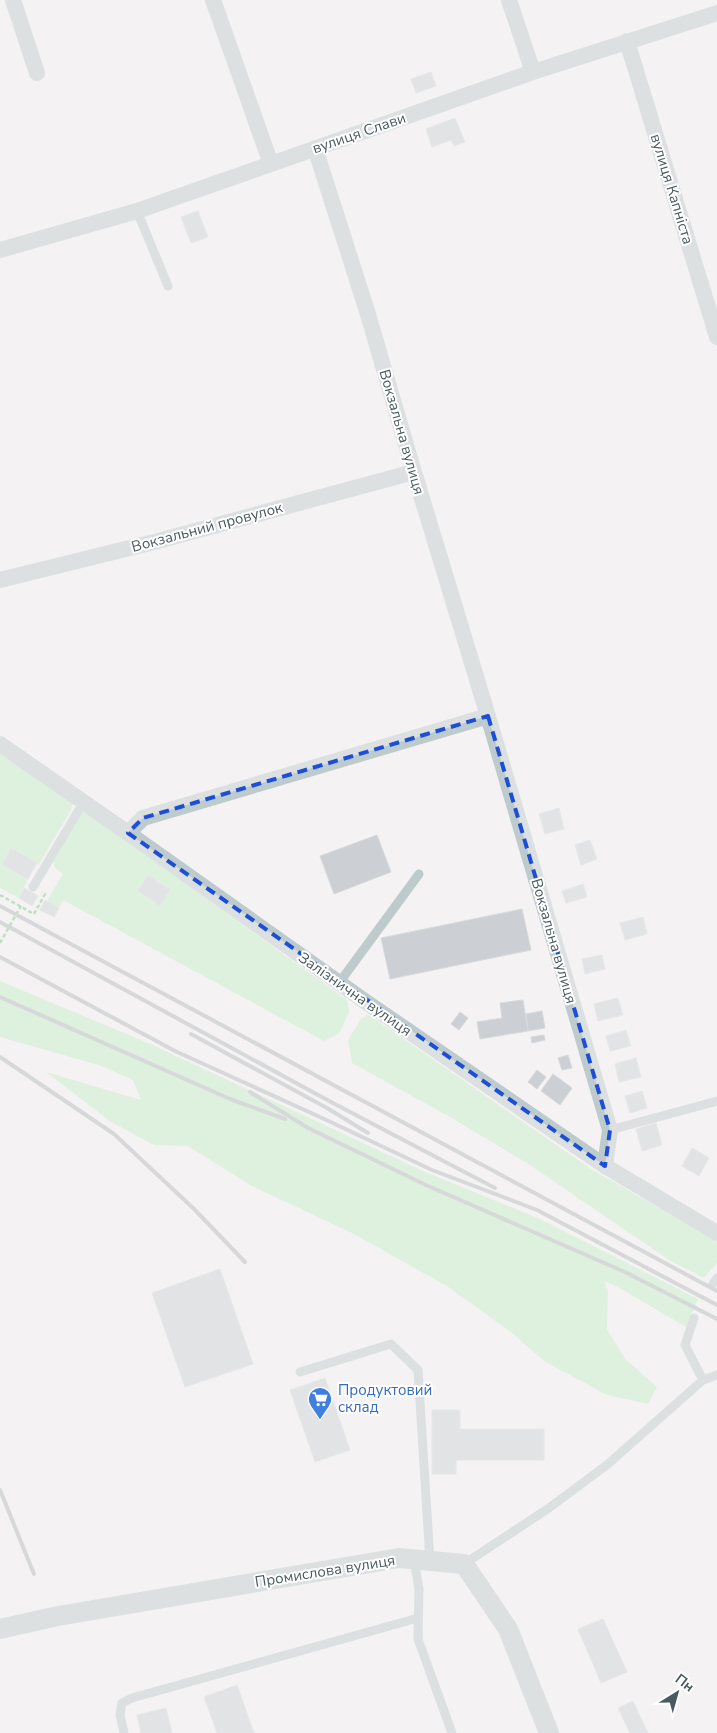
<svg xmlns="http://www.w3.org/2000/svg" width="717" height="1733" viewBox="0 0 717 1733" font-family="'Nunito Sans',sans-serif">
	<rect width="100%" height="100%" fill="#f4f2f2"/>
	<path fill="#c4eec6" d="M0,754L73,803L71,810L39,864L12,848L2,865L28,879L19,898L0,888Z
		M84,811L89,814L347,1000L349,1012L339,1034L324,1041L63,900L59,908L47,901L63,874C57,870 53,868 54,861L79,816Z
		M0,981L148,1043L423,1171L540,1219L698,1299L686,1327L618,1287L604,1281L608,1291L607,1329L625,1359L657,1387L648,1404L607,1395L544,1361L512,1333L447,1286L352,1233L250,1185L188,1146L154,1145L111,1122L46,1072L141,1100L133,1080L99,1065L0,1037Z
		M367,1015L372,1017L591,1169L717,1241V1263L704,1278L669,1260L530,1165L450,1117L352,1063L348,1040L361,1019Z"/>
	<path fill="#ccd0d4" stroke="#d6dadc" d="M431,72L436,86L416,93L411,79Z
		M455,118L465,142L454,146L451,140L432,147L426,129Z
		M198,211L208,237L191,243L181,217Z
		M559,808L564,829L545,834L539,814Z
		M377,835L391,872L334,894L320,856Z
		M590,840L597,859L581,865L575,845Z
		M11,848L37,863L28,879L2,865Z
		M148,875L170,890L160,906L138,891Z
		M583,884L587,897L566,903L562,891Z
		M24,888L38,896L32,906L19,898Z
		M45,900L59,908L54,917L40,910Z
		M522,909L531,950L390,979L381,938Z
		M643,917L647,934L625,940L620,923Z
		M602,955L605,969L585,974L582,959Z
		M618,998L623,1015L598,1021L594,1004Z
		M523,1000L528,1031L480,1039L477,1022L502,1018L500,1003Z
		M542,1011L545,1028L528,1031L526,1014Z
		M460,1012L468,1018L459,1030L451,1024Z
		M626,1030L631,1046L610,1051L606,1036Z
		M544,1035L545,1040L532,1043L531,1037Z
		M568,1055L572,1068L562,1070L558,1058Z
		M636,1058L641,1077L619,1082L615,1064Z
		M537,1070L546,1077L537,1089L528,1082Z
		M553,1074L572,1088L560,1105L541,1091Z
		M642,1091L647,1108L630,1113L625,1096Z
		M656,1123L662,1145L642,1151L636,1129Z
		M692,1148L709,1158L699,1176L682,1166Z
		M220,1269L253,1364L185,1387L152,1293Z
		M325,1378L350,1450L315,1462L290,1390Z
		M432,1410H460V1429H544V1460H456V1474H432Z
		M603,1619L627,1672L601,1683L578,1629Z
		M237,1685L254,1733H217L204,1697Z
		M633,1701L648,1733H630L618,1708Z
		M166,1708L172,1733H141L137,1715Z"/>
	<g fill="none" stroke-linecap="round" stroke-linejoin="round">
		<path stroke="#7dca8b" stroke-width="2.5" stroke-dasharray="4 2.5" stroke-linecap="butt" d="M0,895L34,914L45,894L42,892
			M0,943L21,906"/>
		<path stroke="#becbcd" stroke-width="9" d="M137,211L168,286
			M33,887L83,803
			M339,983L419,874
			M610,1130L717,1101
			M713,1284L717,1278
			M300,1372L391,1344L418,1370L430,1561
			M703,1380L717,1375
			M414,1560L419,1589L418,1639L452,1733
			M464,1564L549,1508L608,1464L703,1380L685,1345L694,1318
			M124,1733L120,1715L122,1703L132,1698L418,1618"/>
		<path stroke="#becbcd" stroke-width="16" d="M13,0L37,73
			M213,0L271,164
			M509,0L533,72
			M627,41L717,337
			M315,148L367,311L414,472L488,716L610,1130L605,1166
			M0,250L137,211L533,72L717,13
			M0,580L158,541L414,472
			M0,744L128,833L366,1002L605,1166L717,1233
			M128,833L143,818L488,716"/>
		<path stroke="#becbcd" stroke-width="20" d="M0,1629L58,1616L399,1558L464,1564L508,1629L549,1733"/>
		<path stroke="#b4b9bb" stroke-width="4" d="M0,906L717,1291
			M0,922L331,1102L495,1188
			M0,957L175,1051L320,1117L432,1170L537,1210L717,1305
			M0,997L230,1099L285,1119
			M191,1034L327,1108L368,1133
			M0,1057L114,1134L194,1209L245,1262
			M250,1092L308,1128L428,1186L625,1272L717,1319
			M0,1490L34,1574"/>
	</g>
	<path d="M0 0H717V1733H0ZM488,716L610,1130L605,1166L128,833L143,818Z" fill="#f4f2f2" fill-opacity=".55" fill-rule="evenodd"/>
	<path fill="none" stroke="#1d4ed8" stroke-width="4" stroke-dasharray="10 6" stroke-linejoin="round" d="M488,716L610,1130L605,1166L128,833L143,818Z"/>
	<defs>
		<g id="supermarket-pin" transform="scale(1.25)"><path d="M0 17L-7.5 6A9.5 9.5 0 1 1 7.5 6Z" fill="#3f7fe0" stroke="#fff"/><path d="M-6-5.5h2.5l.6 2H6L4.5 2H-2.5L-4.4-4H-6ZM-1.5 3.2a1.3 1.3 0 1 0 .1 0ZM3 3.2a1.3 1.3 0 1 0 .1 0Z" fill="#fff"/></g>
	</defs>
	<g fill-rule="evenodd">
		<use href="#supermarket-pin" x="320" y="1399"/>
	</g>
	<g text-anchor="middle" stroke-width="4" stroke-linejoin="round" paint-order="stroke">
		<g font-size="15" fill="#4a5b5e" stroke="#fff">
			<text transform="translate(359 133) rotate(-19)" y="5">вулиця Слави</text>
			<text transform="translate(672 189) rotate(73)" y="5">вулиця Капніста</text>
			<text transform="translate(402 432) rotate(74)" y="5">Вокзальна вулиця</text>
			<text transform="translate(207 527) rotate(-15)" y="5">Вокзальний провулок</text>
			<text transform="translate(554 941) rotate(74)" y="5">Вокзальна вулиця</text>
			<text transform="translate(355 994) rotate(35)" y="5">Залізнична вулиця</text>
			<text transform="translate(325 1571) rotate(-9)" y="5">Промислова вулиця</text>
		</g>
		<g font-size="15" fill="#366cbe" stroke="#fff" text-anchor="start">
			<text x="338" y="1395">Продуктовий<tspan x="338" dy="17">склад</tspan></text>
		</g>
	</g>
	<g transform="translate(677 1693) rotate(37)" stroke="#ffffff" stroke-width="4" paint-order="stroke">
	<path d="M0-4L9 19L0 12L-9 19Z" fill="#4a5b5e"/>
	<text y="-8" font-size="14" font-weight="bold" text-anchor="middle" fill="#4a5b5e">Пн</text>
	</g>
</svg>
